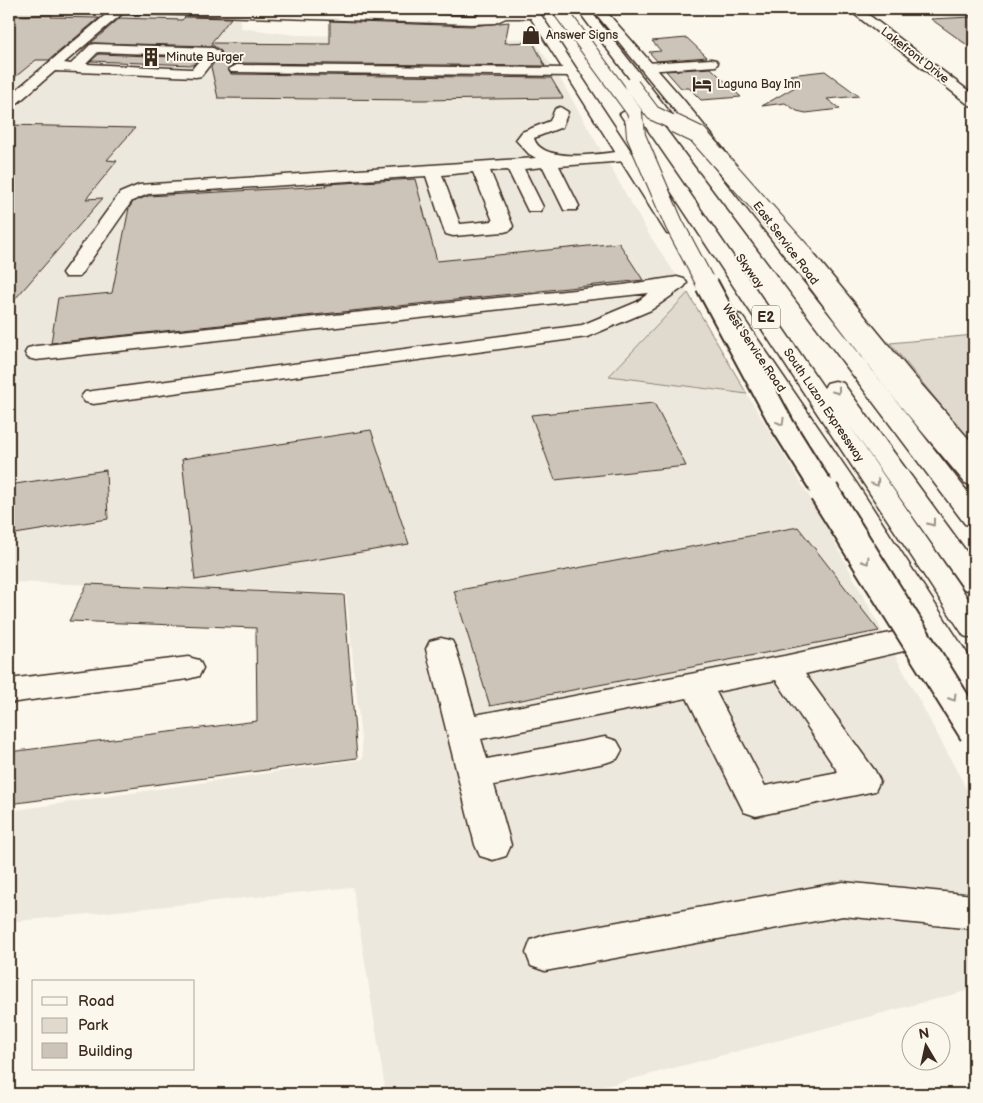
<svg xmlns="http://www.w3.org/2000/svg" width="983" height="1103" viewBox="0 0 983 1103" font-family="'Balsamiq Sans',sans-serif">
	<rect width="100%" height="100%" fill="#fbf7ec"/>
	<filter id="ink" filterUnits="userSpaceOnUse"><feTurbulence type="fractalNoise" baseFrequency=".02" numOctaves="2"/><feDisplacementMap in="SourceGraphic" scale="10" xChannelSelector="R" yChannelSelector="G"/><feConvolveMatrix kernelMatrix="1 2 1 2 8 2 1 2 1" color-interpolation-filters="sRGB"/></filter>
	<g filter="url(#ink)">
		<path fill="#ede8dd" d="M9,9L239,16L241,28L296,35L533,39L558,75L648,233L688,293L609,376L747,394L818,511L974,803V989L575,1094H386L353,887L9,922V811L363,759L346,593L9,582Z"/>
		<path fill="#dfd9ce" stroke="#8d8276" d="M688,293L747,394L609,376Z
			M974,335V446L890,343Z"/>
		<path fill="#ccc4b9" stroke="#3b2a1e" d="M330,9H434L433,13Z
			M52,15L51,17L99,18L49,60H36L9,82V16Z
			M185,17L231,18L211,43L330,44V21L471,26L509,22L505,43L533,42L545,66L236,63L227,69L231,74L551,78L563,98L420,100L218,98L211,67L222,52L214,46L91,43L120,18L182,20Z
			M971,17L974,19V50L931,19Z
			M687,38L707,57L657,61L649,52L661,51L652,41Z
			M99,54L199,58L193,65L91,61Z
			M711,68L741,97L701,100L689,88H681L666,71Z
			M825,71L859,96L827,99L840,109L806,113L797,111L785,103L762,106L802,83L790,75Z
			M9,125L135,128L107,160L117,161L86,199L103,198L9,306Z
			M415,179L437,261L619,243L643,280L51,343L58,298L112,293L129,208L133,202L148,196L327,186L326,184Z
			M654,403L686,466L555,480L531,415Z
			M371,430L409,544L195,580L182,459Z
			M106,470L108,519L9,535V485Z
			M798,527L879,631L490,706L454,591Z
			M87,584L344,595L357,758L9,804V752L257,721L256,628L69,621Z"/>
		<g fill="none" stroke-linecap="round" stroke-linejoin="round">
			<g stroke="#3b2a1e" stroke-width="3">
				<path id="minor" d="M105,9H225L471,16H478L479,11L483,10H535L541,14L535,18H506L495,23L471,24L123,13L64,63L71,64L90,45L95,44L213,48L220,52L201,76L196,77L55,71L14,106L9,107V96L109,12ZM98,52L203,56L192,69L86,64Z
					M848,9H861L974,95V106L969,105Z
					M961,9H974V17Z
					M711,59L716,60L718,63L716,66L647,71L640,67L647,63Z
					M236,65L572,68L579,72L572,76L231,72L229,69Z
					M560,107L568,112L562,127L534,138C541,165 604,153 626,151L632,153L634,156L632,159L626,161L559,166L579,206L576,210H564L543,167L524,169L543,207L540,211H528L508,170L490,171L513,226L511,230L504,232L453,236L446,234L444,230L426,176L148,194L132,201L79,277H65L62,273L120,193L139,185L536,158L529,154L516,140L522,132L550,121L555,109ZM473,172L493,221L460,224L442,175Z
					M677,277L684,279L687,283L684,287L651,310L587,337L93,404L85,402L81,397L85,392L582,325L637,302L649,293L36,360L28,358L25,353L28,348L36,346L623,285Z
					M936,623L947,627L951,634L947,641L805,674L875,771L880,781L875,791L756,816L744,812L687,698L481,739L487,759L605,737L617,741L622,750L617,759L605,763L494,785L511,845L506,856L493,860L480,856L475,845L426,649L430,641L441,638L452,641L456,649L475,715L784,656ZM776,680L838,772L765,786L716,692Z
					M188,657L199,660L203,668L199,676L188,679L9,703V679Z
					M843,882L974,895V929L843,916L545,971L531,966L526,953L531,940L545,935Z"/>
			</g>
			<g stroke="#3b2a1e" stroke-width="3">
				<path id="major" d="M525,9H537L683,230L681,234H667Z
					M592,9H604L682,98L724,150L726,153L724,156H712Z
					M815,275L822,277L904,381L974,462V486L965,483L888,391L808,285L805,281L808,277Z
					M734,313L741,315L744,319L857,484L974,664V701L963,697L831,484L724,319L727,315Z"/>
			</g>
			<g stroke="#3b2a1e" stroke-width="3">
				<path id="highway" d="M577,9H589L974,500V526L965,524Z
					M628,109L633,111L824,388L827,383L835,381L843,383L974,562V592L964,589L849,425L974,607V639L964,636L620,114Z
					M806,251L813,253L913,375L974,445V467L965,465L897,385L799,261L796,257L799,253Z"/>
			</g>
			<use href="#minor" fill="#fbf7ec" fill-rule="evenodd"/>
			<use href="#major" fill="#fbf7ec" fill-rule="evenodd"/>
			<use href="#highway" fill="#fbf7ec" fill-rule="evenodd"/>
			<g stroke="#3b2a1e" stroke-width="16" stroke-linecap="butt">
				<path id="highway-bridge-far3" d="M559,9L635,113L636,125
					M632,85L653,113L678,125"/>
			</g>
			<g stroke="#3b2a1e" stroke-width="20" stroke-linecap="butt">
				<path id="highway-bridge-far2" d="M635,124L636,136L674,224L707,286
					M675,124L698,135L806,257"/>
			</g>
			<g stroke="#3b2a1e" stroke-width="26" stroke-linecap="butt">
				<path id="highway-bridge-far1" d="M707,285L783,426L825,493"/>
			</g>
			<g stroke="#3b2a1e" stroke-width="33" stroke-linecap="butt">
				<path id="highway-bridge" d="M824,492L974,732"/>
			</g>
			<use href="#highway-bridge-far3" stroke="#fbf7ec" stroke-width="14"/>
			<use href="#highway-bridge-far2" stroke="#fbf7ec" stroke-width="18"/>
			<use href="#highway-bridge-far1" stroke="#fbf7ec" stroke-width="22"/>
			<use href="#highway-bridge" stroke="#fbf7ec" stroke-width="29"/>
		</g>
		<defs><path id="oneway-chevron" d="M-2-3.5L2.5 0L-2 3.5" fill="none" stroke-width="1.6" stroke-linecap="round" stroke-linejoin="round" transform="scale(1.25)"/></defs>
		<g stroke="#9b9085">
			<use href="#oneway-chevron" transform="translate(837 391) rotate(54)"/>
			<use href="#oneway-chevron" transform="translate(781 422) rotate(61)"/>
			<use href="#oneway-chevron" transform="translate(876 483) rotate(56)"/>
			<use href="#oneway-chevron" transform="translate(932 523) rotate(54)"/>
			<use href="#oneway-chevron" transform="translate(866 561) rotate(58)"/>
			<use href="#oneway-chevron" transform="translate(953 698) rotate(58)"/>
		</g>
	</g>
	<defs>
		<g id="shop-bare" transform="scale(1.5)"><path d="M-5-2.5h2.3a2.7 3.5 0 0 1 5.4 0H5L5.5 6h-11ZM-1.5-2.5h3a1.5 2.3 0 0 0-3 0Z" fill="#3b2a1e" stroke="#fbf7ec" stroke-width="2.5" paint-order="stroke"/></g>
		<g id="building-bare" transform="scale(1.5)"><path d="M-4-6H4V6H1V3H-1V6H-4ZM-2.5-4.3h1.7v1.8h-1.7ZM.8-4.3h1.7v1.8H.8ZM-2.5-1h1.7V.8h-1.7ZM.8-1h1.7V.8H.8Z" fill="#3b2a1e" stroke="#fbf7ec" stroke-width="2.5" paint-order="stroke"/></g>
		<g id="hotel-bare" transform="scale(1.5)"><path d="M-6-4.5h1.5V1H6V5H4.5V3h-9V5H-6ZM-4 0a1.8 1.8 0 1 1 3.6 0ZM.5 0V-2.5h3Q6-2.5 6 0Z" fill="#3b2a1e" stroke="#fbf7ec" stroke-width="2.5" paint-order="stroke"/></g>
	</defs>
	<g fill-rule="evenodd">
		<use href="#shop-bare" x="531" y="35"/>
		<use href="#building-bare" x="151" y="57"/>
		<use href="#hotel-bare" x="702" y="84"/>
	</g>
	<g text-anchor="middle" stroke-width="4" stroke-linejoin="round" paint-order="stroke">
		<g font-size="12" fill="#3b2a1e" stroke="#fbf7ec" text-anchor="start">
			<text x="546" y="39">Answer Signs</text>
			<text x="166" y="61">Minute Burger</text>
			<text x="717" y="88">Laguna Bay Inn</text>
		</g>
		<g font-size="12" fill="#3b2a1e" stroke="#fbf7ec">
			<text transform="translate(915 55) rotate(38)" y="4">Lakefront Drive</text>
			<text transform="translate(786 243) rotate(53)" y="4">East Service Road</text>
			<text transform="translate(750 271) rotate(54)" y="4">Skyway</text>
			<text transform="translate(754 348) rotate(56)" y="4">West Service Road</text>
			<text transform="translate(824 405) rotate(56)" y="4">South Luzon Expressway</text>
		</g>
		<rect fill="#fbf7ec" stroke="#75685c" stroke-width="1" x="752" y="305.5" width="28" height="23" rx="4"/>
		<g font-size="14" font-weight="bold" fill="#3b2a1e">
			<text x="766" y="322">E2</text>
		</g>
	</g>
	<rect width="983" height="1103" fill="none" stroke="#fbf7ec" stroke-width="30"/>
	<rect x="15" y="15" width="953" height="1073" fill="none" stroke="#3b2a1e" stroke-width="2" filter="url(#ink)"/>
	<rect x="32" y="980" width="162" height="90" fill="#fbf7ec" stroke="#aea59a"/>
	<rect x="42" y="997" width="25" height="8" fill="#fbf7ec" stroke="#aea59a"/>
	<text x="78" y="1006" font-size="15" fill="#3b2a1e">Road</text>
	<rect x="42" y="1018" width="25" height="15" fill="#dfd9ce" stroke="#aea59a"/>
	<text x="78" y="1030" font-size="15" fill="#3b2a1e">Park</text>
	<rect x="42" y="1043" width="25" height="15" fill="#ccc4b9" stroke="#aea59a"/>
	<text x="78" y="1056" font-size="15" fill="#3b2a1e">Building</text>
	<g transform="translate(926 1046) rotate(351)"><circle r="24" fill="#fbf7ec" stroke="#aea59a"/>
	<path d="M0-4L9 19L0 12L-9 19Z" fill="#3b2a1e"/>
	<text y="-8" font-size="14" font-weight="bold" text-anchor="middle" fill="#3b2a1e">N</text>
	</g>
</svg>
